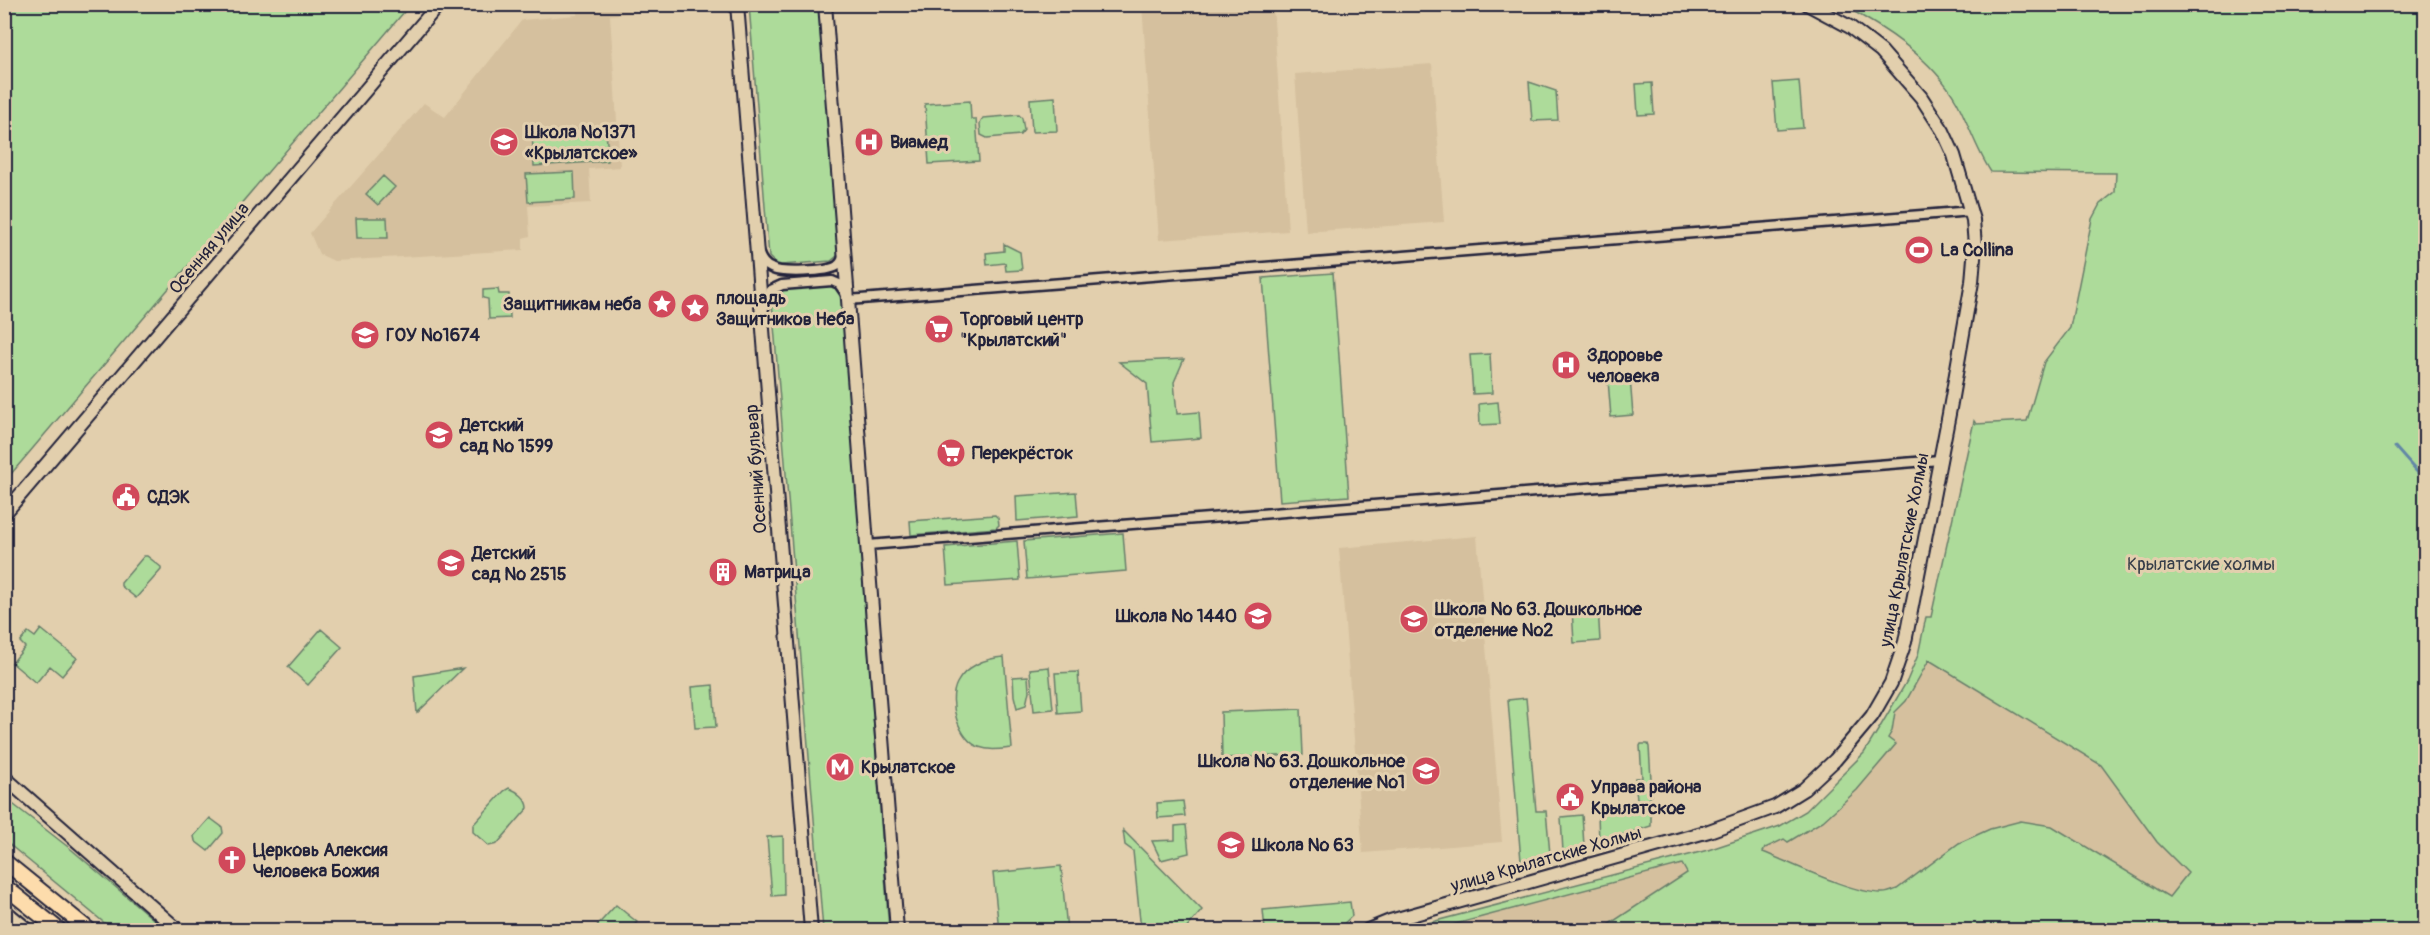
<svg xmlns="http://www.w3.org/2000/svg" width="2430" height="935" viewBox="0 0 2430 935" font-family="Pangolin,sans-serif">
	<rect width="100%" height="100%" fill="#e2cfad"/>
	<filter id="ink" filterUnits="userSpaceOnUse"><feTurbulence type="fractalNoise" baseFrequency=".0167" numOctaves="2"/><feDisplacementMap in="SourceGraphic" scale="12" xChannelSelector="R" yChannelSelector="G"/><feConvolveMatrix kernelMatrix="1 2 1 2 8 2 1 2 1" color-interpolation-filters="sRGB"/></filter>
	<g filter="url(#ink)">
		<path fill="#d5c09e" d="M577,5H641V12L610,15L620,167L589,169L591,203L528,206L530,236L523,238V250L334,261L319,254L310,233L424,103L445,117L522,20L577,15Z
			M1142,5H1273L1288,231L1159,240Z
			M1432,64L1444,222L1306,232L1295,74Z
			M1477,536L1502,842L1363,853L1339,548Z
			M1928,660L2101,765L2157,842L2188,873L2169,898L2052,827L1887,894L1867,892L1850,886L1763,852L1765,848L1784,839L1788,842L1823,821L1857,790L1895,744L1888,738L1892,731L1895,712L1906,701Z
			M1682,863L1687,873L1600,930H1433Z"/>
		<path fill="#addb9a" stroke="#687e6a" stroke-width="1.5" fill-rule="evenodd" d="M5,4L410,5L5,481L4,5Z
			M749,5H818L838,249L837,256L831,261L781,265L775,263L769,257Z
			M1842,5H2425V930H1600L1687,873L1682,864L1433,930H1401L1708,850L1780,826L1806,811L1864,753L1880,727L1907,681L1918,655L1926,617H1931L1974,421L1976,424L2027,421L2044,362L2070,328L2092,219L2100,204L2115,192L2116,173L1991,172C1977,151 1969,125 1957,102C1932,58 1885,28 1842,5ZM1929,660L2101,765L2157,842L2188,873L2169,897L2052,826L2021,821L1990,829L1959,843L1897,889C1892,891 1888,893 1883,893C1853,894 1793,864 1763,852L1765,848L1784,839L1788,842L1823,821L1857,790L1896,744L1888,738L1892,731L1895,712L1906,701Z
			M1799,81L1803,128L1777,130L1773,83Z
			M1529,82L1556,91L1558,120L1532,121Z
			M1652,83L1654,114L1638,115L1636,84Z
			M1055,97L1057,131L1032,132L1030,99Z
			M970,101L971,119H976L979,161L929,164L925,104Z
			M1019,115L1022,118L1024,130L1020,135L987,138L981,135L980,124L983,118Z
			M606,128L608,161L534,166L532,133Z
			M574,172L575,199L528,202L526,174Z
			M383,176L395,187L378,205L366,194Z
			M356,218H387L388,238H357Z
			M1004,244L1020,252L1022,270L1006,271L1005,263L987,265L986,253L1004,251Z
			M1333,273L1349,496L1280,501L1263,278Z
			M831,285L839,289L842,297L889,930H823L772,301L774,294L779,290Z
			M498,289L499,294H509L510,318L489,319L488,299L483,298V290Z
			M1490,354L1492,393L1473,394L1470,355Z
			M1184,359L1174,382L1177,414L1199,412L1201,438L1152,442L1147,384L1119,362Z
			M1630,378L1633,415L1611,417L1608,380Z
			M1498,402L1500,424L1480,425L1479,404Z
			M1076,492L1078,516L1017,521L1016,496Z
			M995,515L998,518L999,525L996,528L911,535L910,521Z
			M1123,533L1126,571L1027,579L1024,541Z
			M1017,541L1020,580L948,585L945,547Z
			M144,556H147L161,567V570L136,598L121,586V583Z
			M1598,606L1600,641L1574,643L1572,608Z
			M41,629L77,658L62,676L50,666L36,683L12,663L25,647L20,642L28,632L35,637Z
			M321,629L342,647L308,685L288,667Z
			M1004,657L1012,748C1001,749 990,751 979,747C959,740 947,702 957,683C966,666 986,658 1004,657Z
			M1049,667L1053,709L1034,711L1030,669Z
			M463,668L417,713L414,676Z
			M1078,672L1081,711L1058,713L1055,673Z
			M1028,676L1029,691L1026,705L1017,708L1014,696L1013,677Z
			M713,685L716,727L695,728L692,687Z
			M1526,698L1536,811H1546L1550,854L1521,861L1508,700Z
			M1301,709L1303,755L1222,758L1221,712Z
			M1641,744H1648L1649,747L1652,795L1648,800L1637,799L1635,778H1642L1640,746Z
			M509,788C517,791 528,799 528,808L497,844L489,846L473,832V825L504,791Z
			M5,798L72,850L166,930H113L5,841Z
			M1183,801L1185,816L1158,818L1157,803Z
			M1644,810L1651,815V826L1599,842L1598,814Z
			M1582,815L1584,846L1563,852L1561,817Z
			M210,818L222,827L223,833L208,851L195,841L194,836Z
			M1186,825L1189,853L1161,860L1152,841L1175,840V826Z
			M1123,830L1202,910L1185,930H1141L1133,851L1125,845Z
			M783,836L784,895L772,896L767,837Z
			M1061,866L1067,930H999L993,873Z
			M1350,902L1352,916L1337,930H1265L1263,910Z
			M616,905L637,922L630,930H593Z"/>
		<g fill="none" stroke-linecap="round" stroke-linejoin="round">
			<path stroke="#6287a6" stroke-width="3" d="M2395,447L2426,482"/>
			<g stroke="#22223b" stroke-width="13">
				<path id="street" d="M759,254C761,260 764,265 771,268C780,274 828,272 837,266C841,263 843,259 844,254
					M848,300L1972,211
					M764,308L771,290L782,285L832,281L839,284L848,297
					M868,545L1940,460"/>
			</g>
			<g stroke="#22223b" stroke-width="16">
				<path id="secondary" d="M737,4L811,930
					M825,4L897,930
					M4,514L439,4
					M4,777L178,930
					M4,910L28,930
					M1368,930L1390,921L1709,831L1775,807L1804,789L1835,760L1872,716L1891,683L1905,642L1949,414L1972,282L1975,246L1973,220L1954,155L1943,131L1921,97L1881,51L1850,27L1807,4"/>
			</g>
			<g stroke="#22223b" stroke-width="18">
				<path id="primary" d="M4,861L89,930
					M4,886L59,930"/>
			</g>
			<use href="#street" stroke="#e2cfad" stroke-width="8"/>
			<use href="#secondary" stroke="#e2cfad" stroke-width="12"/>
			<use href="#primary" stroke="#fddcac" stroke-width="14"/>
		</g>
	</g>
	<defs>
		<g id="school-disc" transform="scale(1.5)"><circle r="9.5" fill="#d1495b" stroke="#e2cfad"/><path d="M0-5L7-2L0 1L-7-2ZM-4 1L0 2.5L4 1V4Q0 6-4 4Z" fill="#fff"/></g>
		<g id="hospital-disc" transform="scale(1.5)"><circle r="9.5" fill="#d1495b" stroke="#e2cfad"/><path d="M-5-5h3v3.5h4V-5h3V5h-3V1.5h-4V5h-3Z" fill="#fff"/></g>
		<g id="stadium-disc" transform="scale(1.5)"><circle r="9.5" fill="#d1495b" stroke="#e2cfad"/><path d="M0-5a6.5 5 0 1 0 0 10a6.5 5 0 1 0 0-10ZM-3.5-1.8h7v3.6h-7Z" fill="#fff"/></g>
		<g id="sight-disc" transform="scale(1.5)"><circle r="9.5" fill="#d1495b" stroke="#e2cfad"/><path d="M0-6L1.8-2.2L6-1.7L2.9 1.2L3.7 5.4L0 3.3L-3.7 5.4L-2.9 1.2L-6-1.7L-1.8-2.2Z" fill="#fff"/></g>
		<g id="supermarket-disc" transform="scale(1.5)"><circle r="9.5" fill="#d1495b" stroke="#e2cfad"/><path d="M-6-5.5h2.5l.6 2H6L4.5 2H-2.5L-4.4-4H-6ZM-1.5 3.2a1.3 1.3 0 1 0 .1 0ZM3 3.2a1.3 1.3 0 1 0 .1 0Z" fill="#fff"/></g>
		<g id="civic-disc" transform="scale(1.5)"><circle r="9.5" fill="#d1495b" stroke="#e2cfad"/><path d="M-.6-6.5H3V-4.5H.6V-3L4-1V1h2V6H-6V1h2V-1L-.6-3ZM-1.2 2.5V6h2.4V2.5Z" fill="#fff"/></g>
		<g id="building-disc" transform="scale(1.5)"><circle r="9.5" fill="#d1495b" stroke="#e2cfad"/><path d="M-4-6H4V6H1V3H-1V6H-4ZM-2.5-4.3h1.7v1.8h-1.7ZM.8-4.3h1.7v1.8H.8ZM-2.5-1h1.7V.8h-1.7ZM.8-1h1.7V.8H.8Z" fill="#fff"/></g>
		<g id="metro-disc" transform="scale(1.5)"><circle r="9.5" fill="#d1495b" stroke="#e2cfad"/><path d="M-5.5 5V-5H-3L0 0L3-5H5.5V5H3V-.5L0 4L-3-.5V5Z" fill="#fff"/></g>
		<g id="church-disc" transform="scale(1.5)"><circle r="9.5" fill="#d1495b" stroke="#e2cfad"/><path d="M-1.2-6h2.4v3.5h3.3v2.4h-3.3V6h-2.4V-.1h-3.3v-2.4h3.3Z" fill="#fff"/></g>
	</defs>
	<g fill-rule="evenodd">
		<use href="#school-disc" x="504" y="142"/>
		<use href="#hospital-disc" x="869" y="142"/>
		<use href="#stadium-disc" x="1919" y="250"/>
		<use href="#sight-disc" x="662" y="304"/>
		<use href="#sight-disc" x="695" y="308"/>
		<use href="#supermarket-disc" x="939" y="329"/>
		<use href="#school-disc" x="365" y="335"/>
		<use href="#hospital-disc" x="1566" y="365"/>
		<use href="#school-disc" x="439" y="435"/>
		<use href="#supermarket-disc" x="951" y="453"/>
		<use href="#civic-disc" x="126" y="497"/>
		<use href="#school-disc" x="451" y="563"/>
		<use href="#building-disc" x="723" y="572"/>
		<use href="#school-disc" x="1258" y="616"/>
		<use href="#school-disc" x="1414" y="619"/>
		<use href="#metro-disc" x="840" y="767"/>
		<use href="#school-disc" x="1426" y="771"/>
		<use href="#civic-disc" x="1570" y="797"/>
		<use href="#school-disc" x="1231" y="845"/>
		<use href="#church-disc" x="232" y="860"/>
	</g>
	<g text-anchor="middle" stroke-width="6" stroke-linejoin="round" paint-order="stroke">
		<g font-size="18" font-weight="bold" fill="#22223b" stroke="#e2cfad" text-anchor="start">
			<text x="525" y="138">Школа №1371<tspan x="525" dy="21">«Крылатское»</tspan></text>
			<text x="890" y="148">Виамед</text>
			<text x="1940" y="256">La Collina</text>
			<text x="716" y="304">площадь<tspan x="716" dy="21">Защитников Неба</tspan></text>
			<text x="641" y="310" text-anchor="end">Защитникам неба</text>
			<text x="960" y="325">Торговый центр<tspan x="960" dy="21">"Крылатский"</tspan></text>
			<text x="386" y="341">ГОУ №1674</text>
			<text x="1587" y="361">Здоровье<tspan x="1587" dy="21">человека</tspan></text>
			<text x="460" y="431">Детский<tspan x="460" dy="21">сад № 1599</tspan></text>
			<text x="972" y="459">Перекрёсток</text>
			<text x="147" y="503">СДЭК</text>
			<text x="472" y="559">Детский<tspan x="472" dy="21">сад № 2515</tspan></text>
			<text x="744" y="578">Матрица</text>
			<text x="1435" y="615">Школа № 63. Дошкольное<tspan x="1435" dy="21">отделение №2</tspan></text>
			<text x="1237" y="622" text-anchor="end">Школа № 1440</text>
			<text x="1405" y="767" text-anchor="end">Школа № 63. Дошкольное<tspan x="1405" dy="21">отделение №1</tspan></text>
			<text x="861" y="773">Крылатское</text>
			<text x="1591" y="793">Управа района<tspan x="1591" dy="21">Крылатское</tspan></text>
			<text x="1252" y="851">Школа № 63</text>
			<text x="253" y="856">Церковь Алексия<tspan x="253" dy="21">Человека Божия</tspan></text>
		</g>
		<g font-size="18" fill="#22223b" stroke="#e2cfad">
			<text transform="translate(209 248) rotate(-50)" y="6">Осенняя улица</text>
			<text transform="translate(756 469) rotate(-94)" y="6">Осенний бульвар</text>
			<text transform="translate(1904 550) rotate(-79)" y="6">улица Крылатские Холмы</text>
			<text transform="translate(1546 859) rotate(-16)" y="6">улица Крылатские Холмы</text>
		</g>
		<g font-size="18" fill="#373e49" stroke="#e2cfad">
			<text x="2201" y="570">Крылатские холмы</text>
		</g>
	</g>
	<rect width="2430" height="935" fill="none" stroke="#e2cfad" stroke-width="24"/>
	<rect x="12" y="12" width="2406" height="911" fill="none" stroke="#22223b" stroke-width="2" filter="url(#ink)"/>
</svg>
